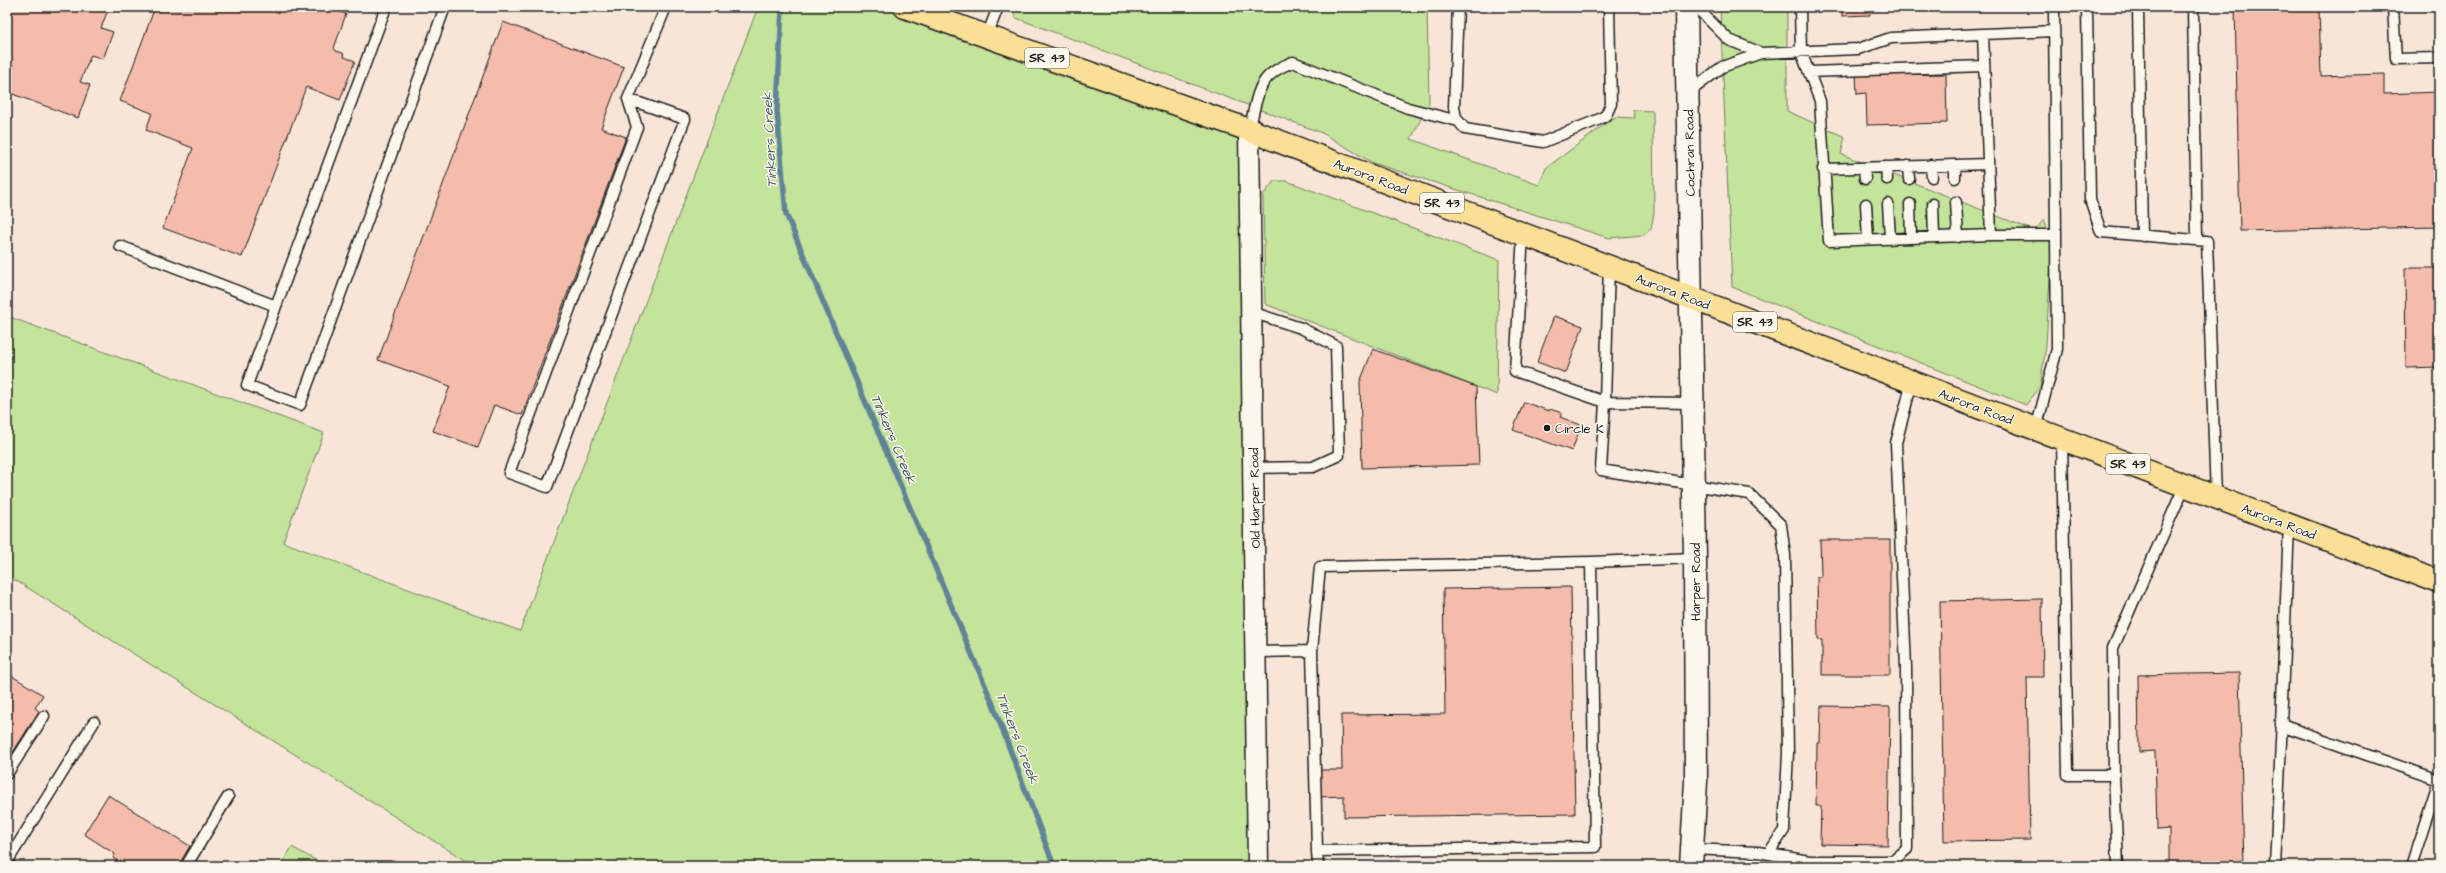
<svg xmlns="http://www.w3.org/2000/svg" width="2446" height="873" viewBox="0 0 2446 873" font-family="'Architects Daughter',sans-serif">
	<rect width="100%" height="100%" fill="#fbf7ec"/>
	<filter id="ink" filterUnits="userSpaceOnUse"><feTurbulence type="fractalNoise" baseFrequency=".025" numOctaves="2"/><feDisplacementMap in="SourceGraphic" scale="8" xChannelSelector="R" yChannelSelector="G"/><feConvolveMatrix kernelMatrix="1 2 1 2 8 2 1 2 1" color-interpolation-filters="sRGB"/></filter>
	<g filter="url(#ink)">
		<path fill="#f9e5d8" d="M7,7H758L520,631L283,541L324,433L7,316Z
			M901,7H2439V866H1258Z
			M7,572L500,866H7Z"/>
		<path fill="#c4e39b" stroke="#70805c" d="M758,7H905L1249,130L1259,866H474L7,575V316L324,433L283,542L520,631Z
			M1010,7H1427L1429,103L1411,139L1539,185L1546,168L1615,117L1635,118L1633,110L1653,111L1654,214L1651,229L1644,235L1609,238L1373,163L1322,133L1016,18Z
			M1720,7H1787V111L1845,137L1841,154L2035,231L2044,219L2052,241L2046,346L2040,387L2026,405L1732,287Z
			M1274,181H1287L1499,260L1497,395L1265,304L1263,195Z
			M292,847L317,861L314,866H280Z"/>
		<g fill="none" stroke-linecap="round" stroke-linejoin="round">
			<path stroke="#5e8498" stroke-width="5.5" d="M782,7L777,111L786,214L992,702L1054,866"/>
		</g>
		<path fill="#f5bcab" stroke="#1c1c1c" d="M7,7H109L101,28L113,32L103,59L91,55L80,82L90,85L78,118L7,92Z
			M155,7H338L337,11L346,14L334,48L336,51L343,53L344,57L355,61L340,100L306,87L242,257L163,228L193,148L146,130L152,113L120,101Z
			M1842,7H1869L1870,15L1842,16Z
			M2235,7H2319L2321,76L2384,74V94L2439,92V227L2240,231Z
			M503,22L624,67L601,128L626,137L522,415L494,405L478,447L433,431L450,386L378,360Z
			M1946,74L1947,123L1867,125L1866,93L1857,94L1856,75Z
			M2405,268H2439V367L2406,368Z
			M1554,316L1583,326L1566,373L1537,362Z
			M1373,349L1476,387L1479,465L1362,468L1360,382Z
			M1524,402L1549,411L1550,409L1562,413L1560,417L1581,425L1572,451L1513,430Z
			M1820,540H1890V675H1822V640H1818L1817,577H1821Z
			M1571,587L1575,814L1344,817V796L1319,797V770H1342L1341,715L1445,714L1443,589Z
			M2042,599L2043,677H2027L2030,840L1944,841L1940,601Z
			M7,673L43,695L35,708L39,711L10,757L7,755Z
			M2239,673L2244,866H2169V829L2157,830L2155,751L2139,752L2138,675Z
			M1821,706L1890,707L1888,845L1820,844L1821,806H1816L1817,743H1820Z
			M108,795L190,846L178,866H125L113,858L115,854L84,834Z"/>
		<g fill="none" stroke-linecap="round" stroke-linejoin="round">
			<g stroke="#1c1c1c" stroke-width="13">
				<path id="service" d="M386,7L247,385L300,405L445,7
					M1458,7L1454,107L1456,118L1465,129L1543,142L1600,119L1606,115L1611,104L1609,7
					M1696,7L1729,40L1761,53
					M1800,7L1801,52L1820,101L1829,241L1991,235H2056L2057,349L2036,429
					M2054,7L2056,235
					M2087,7L2090,199L2101,232L2207,241L2216,497
					M2138,7L2142,236
					M2193,7L2197,240
					M2393,7L2396,59L2439,58
					M1983,34L2054,31
					M987,36L998,7
					M1809,72L1984,66
					M1688,93L1722,67L1761,53L1858,49L1891,38L1983,34L1991,235
					M628,99L685,119L547,487L509,473L637,127L628,99L666,7
					M1249,130C1259,94 1255,76 1293,62L1408,108L1458,121
					M1931,165L1932,177
					M1955,165V178
					M1908,166L1909,179
					M1886,167L1887,179
					M1864,168L1865,179
					M1823,169L1988,164
					M1956,202L1958,237
					M1866,204L1868,239
					M1888,204L1890,238
					M1910,204L1911,238
					M1933,204L1934,237
					M1523,234L1515,371L1605,402L1693,403
					M120,246L276,306
					M1609,266L1605,402L1601,470L1749,494L1781,525L1785,555L1788,753L1784,830L1769,853
					M1251,312L1301,328L1336,346L1339,455L1313,467L1253,468
					M2062,439L2068,775H2114L2113,648L2185,485
					M2289,525L2281,725L2439,780L2411,866
					M1312,651L1317,851
					M1256,652L1312,651L1320,567L1591,562L1695,558
					M7,774L44,716
					M2114,775L2118,866
					M1692,849L1758,852L1809,861H1893L1907,849L1906,667L1896,443L1912,382
					M7,862L94,722
					M186,866L228,797
					M1318,866L1317,851L1595,847L1591,562
					M2275,866L2282,721"/>
			</g>
			<g stroke="#1c1c1c" stroke-width="23">
				<path id="minor" d="M1249,130L1258,866"/>
			</g>
			<g stroke="#1c1c1c" stroke-width="25">
				<path id="tertiary" d="M1686,7L1695,558L1696,781L1691,866"/>
			</g>
			<g stroke="#1c1c1c" stroke-width="25">
				<path id="primary" d="M905,7L1249,130L2439,582"/>
			</g>
			<use href="#service" stroke="#fbf7ec" stroke-width="10"/>
			<use href="#minor" stroke="#fbf7ec" stroke-width="20"/>
			<use href="#tertiary" stroke="#fbf7ec" stroke-width="22"/>
			<use href="#primary" stroke="#fadf96" stroke-width="22"/>
		</g>
	</g>
	<circle fill="#1c1c1c" stroke="#fbf7ec" stroke-width="1.5" cx="1547" cy="428" r="4"/>
	<g text-anchor="middle" stroke-width="3" stroke-linejoin="round" paint-order="stroke">
		<g fill="#fbf7ec" stroke="#5f5e5a" stroke-width="1">
			<rect x="1025" y="48" width="44" height="20" rx="3"/>
			<rect x="1420" y="193" width="44" height="20" rx="3"/>
			<rect x="1733" y="312" width="44" height="20" rx="3"/>
			<rect x="2106" y="454" width="44" height="20" rx="3"/>
		</g>
		<g font-size="12" font-weight="bold" fill="#1c1c1c">
			<text x="1047" y="62">SR 43</text>
			<text x="1442" y="207">SR 43</text>
			<text x="1755" y="326">SR 43</text>
			<text x="2128" y="468">SR 43</text>
		</g>
		<g font-size="13" fill="#1c1c1c" stroke="#fbf7ec">
			<text transform="translate(1689 153) rotate(-91)" y="5">Cochran Road</text>
			<text transform="translate(1371 176) rotate(21)" y="5">Aurora Road</text>
			<text transform="translate(1673 291) rotate(21)" y="5">Aurora Road</text>
			<text transform="translate(1976 406) rotate(21)" y="5">Aurora Road</text>
			<text transform="translate(1254 498) rotate(-91)" y="5">Old Harper Road</text>
			<text transform="translate(2279 521) rotate(21)" y="5">Aurora Road</text>
			<text transform="translate(1695 582) rotate(-90)" y="5">Harper Road</text>
		</g>
		<g font-size="13" fill="#1c1c1c" stroke="#fbf7ec" text-anchor="start">
			<text x="1555" y="433">Circle K</text>
		</g>
		<g font-size="14" font-style="italic" fill="#425964" stroke="#fbf7ec">
			<text transform="translate(769 140) rotate(-93)" y="5">Tinkers Creek</text>
			<text transform="translate(894 439) rotate(67)" y="5">Tinkers Creek</text>
			<text transform="translate(1018 738) rotate(69)" y="5">Tinkers Creek</text>
		</g>
	</g>
	<rect width="2446" height="873" fill="none" stroke="#fbf7ec" stroke-width="24"/>
	<rect x="12" y="12" width="2422" height="849" fill="none" stroke="#1c1c1c" stroke-width="1.5" filter="url(#ink)"/>
</svg>
